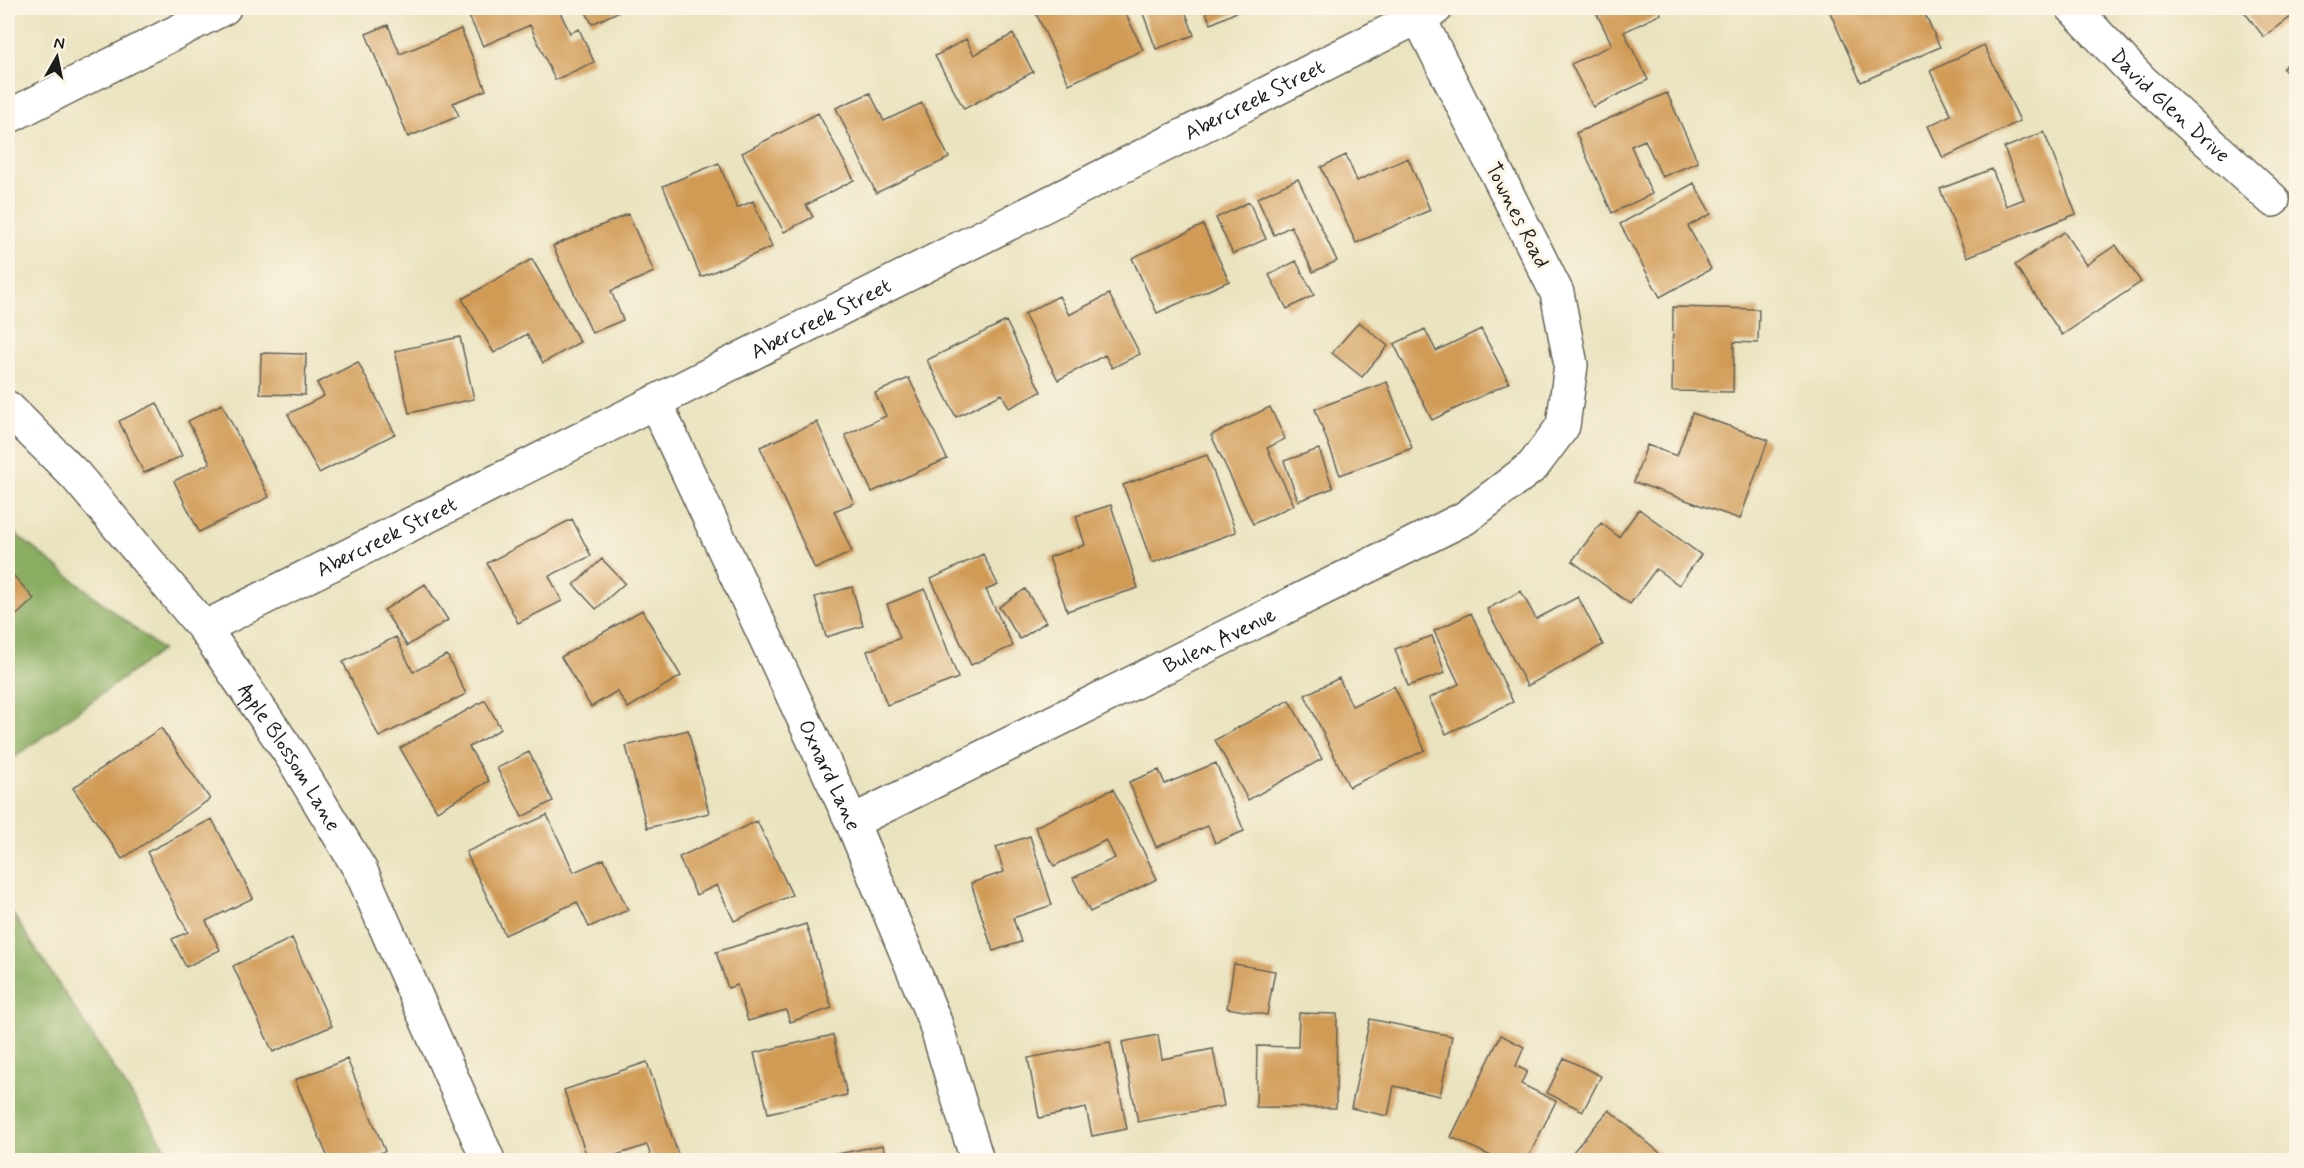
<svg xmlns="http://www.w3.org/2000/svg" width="2304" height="1168" viewBox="0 0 2304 1168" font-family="Mynerve,sans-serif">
	<rect width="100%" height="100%" fill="#fcf5e5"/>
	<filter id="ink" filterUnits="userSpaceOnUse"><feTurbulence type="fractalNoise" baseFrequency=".0167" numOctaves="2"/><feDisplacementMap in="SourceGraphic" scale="12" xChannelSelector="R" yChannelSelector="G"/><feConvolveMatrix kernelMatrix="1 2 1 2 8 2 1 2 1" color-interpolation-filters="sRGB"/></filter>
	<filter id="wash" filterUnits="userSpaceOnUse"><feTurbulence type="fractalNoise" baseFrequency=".008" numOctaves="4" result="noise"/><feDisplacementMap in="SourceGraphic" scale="24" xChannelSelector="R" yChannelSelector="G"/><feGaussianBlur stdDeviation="1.35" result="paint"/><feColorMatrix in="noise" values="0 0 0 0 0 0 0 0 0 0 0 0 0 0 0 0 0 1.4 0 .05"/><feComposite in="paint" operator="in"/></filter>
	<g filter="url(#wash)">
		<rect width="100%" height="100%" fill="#eae3c0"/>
		<path fill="#8aad62" stroke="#53643f" stroke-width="1.5" d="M8,528L162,650L8,762Z
			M8,907L174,1160H8Z"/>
		<g id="blocks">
			<path fill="#d19b56" d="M465,8H558L570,33L579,29L594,62L555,80L530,25L483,46Z
				M584,8H626L592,24Z
				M1036,8H1123L1143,50L1069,84L1034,9Z
				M1141,8H1184L1194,35L1156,49Z
				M1204,8H1245L1211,24Z
				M1594,8H1658L1661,14L1624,32L1648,80L1593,107L1571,64L1612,45Z
				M1828,8H1922L1940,47L1861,82Z
				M2241,8H2296V13L2264,37Z
				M388,25L400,54L461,29L486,90L453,103L459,116L408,137L366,34Z
				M1013,34L1033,72L964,109L935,56L966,39L974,55Z
				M1984,45L2020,121L1943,158L1928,126L1951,115L1930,71Z
				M2296,54V81L2283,69Z
				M870,93L884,121L922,103L949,158L876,193L836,108Z
				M1667,93L1698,162L1662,177L1645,140L1631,146L1652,194L1612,213L1576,133Z
				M818,113L854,180L806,205L813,217L784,232L742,153Z
				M2044,132L2076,214L1967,257L1940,189L1992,169L2006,206L2024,199L2004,148Z
				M1346,155L1357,181L1408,158L1430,210L1356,243L1321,167Z
				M719,163L737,208L753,201L772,247L701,277L663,186Z
				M1298,179L1337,261L1313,272L1291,226L1274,235L1257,198Z
				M1694,183L1711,214L1688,226L1711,269L1660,297L1620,224Z
				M1249,202L1266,239L1233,254L1216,218Z
				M628,214L654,272L611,291L623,320L592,333L553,246Z
				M1203,225L1229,281L1157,313L1132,258Z
				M2064,232L2086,265L2116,245L2141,282L2062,335L2015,265Z
				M532,259L580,342L543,363L527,334L494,353L462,299Z
				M1296,261L1314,295L1287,309L1269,275Z
				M1109,294L1140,354L1112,368L1105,355L1058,380L1024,314L1059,296L1069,315Z
				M1673,307L1759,309L1758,343L1734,342L1733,392L1672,391Z
				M1006,321L1041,392L1009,408L1002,394L956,417L927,360Z
				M1359,322L1388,346L1362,377L1332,353Z
				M1425,329L1436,351L1481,329L1509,383L1432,420L1394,344Z
				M460,337L474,399L409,413L395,351Z
				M261,353L306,354L305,395L260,394Z
				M358,362L395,434L319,473L288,414L324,396L317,383Z
				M909,378L947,459L872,492L845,435L886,416L875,393Z
				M1387,382L1412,448L1340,475L1315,409Z
				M157,403L182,456L144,473L119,421Z
				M222,404L269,497L199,532L174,481L210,463L188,421Z
				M1270,407L1285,439L1267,448L1294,505L1253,524L1211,435Z
				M1692,413L1768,440L1740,519L1634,482L1647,445L1677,456Z
				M817,422L854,503L834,511L852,552L815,569L760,447Z
				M1319,449L1333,488L1298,501L1284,461Z
				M1207,455L1236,532L1152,563L1123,485Z
				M1111,505L1138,588L1067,611L1049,557L1085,545L1076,516Z
				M1639,509L1701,555L1679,585L1656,569L1630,604L1572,561L1601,523L1619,537Z
				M572,519L591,556L549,576L562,601L518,623L487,563Z
				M983,554L998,585L986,590L1013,646L971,665L931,579Z
				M602,559L625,583L596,609L574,585Z
				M8,569L34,599L8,623Z
				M425,584L448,620L407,646L384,610Z
				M852,587L863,626L826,637L815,597Z
				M925,589L958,678L887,705L867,651L900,638L887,604Z
				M1025,589L1046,622L1020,639L999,607Z
				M1521,591L1536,619L1578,597L1603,645L1527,686L1487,609Z
				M642,610L681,676L628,708L617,691L591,707L561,657Z
				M1471,613L1513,702L1446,734L1429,698L1459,684L1434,631Z
				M1432,636L1445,673L1408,686L1395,649Z
				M396,637L413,672L447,655L466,694L379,737L343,662Z
				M1339,678L1352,706L1394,686L1425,750L1349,787L1305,695Z
				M485,700L501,729L469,747L489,781L437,811L400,748Z
				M1289,700L1322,759L1248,800L1215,740Z
				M161,728L210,799L122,859L73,788Z
				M688,730L709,813L647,828L626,746Z
				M529,752L553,801L522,817L497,768Z
				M1216,763L1244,831L1215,843L1208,826L1156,847L1129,782L1159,770L1165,784Z
				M1113,789L1157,879L1090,912L1073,878L1115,858L1106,840L1054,866L1035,827Z
				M547,815L574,872L604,859L628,910L589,927L577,902L505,935L466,852Z
				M212,819L253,898L206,921L220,950L186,967L172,939L188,932L147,852Z
				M757,821L792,895L734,921L717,885L696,895L679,857Z
				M1030,836L1052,905L1013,918L1021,942L993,951L971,883L1004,872L996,847Z
				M806,924L832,1008L790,1022L786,1010L748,1021L737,985L728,988L716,952Z
				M292,938L332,1026L273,1052L233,966Z
				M1234,964L1275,971L1267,1015L1227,1008Z
				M1299,1013L1337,1014L1336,1108L1256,1107L1257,1046L1298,1047Z
				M1370,1019L1452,1036L1440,1096L1394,1086L1388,1116L1351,1108Z
				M833,1035L847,1095L768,1113L754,1053Z
				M1158,1035L1162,1059L1213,1049L1224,1106L1138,1122L1122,1042Z
				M1501,1035L1524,1047L1516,1066L1527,1071L1521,1084L1556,1101L1527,1160H1499L1451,1137Z
				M1110,1042L1127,1129L1092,1136L1086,1108L1039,1118L1028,1058Z
				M1564,1058L1601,1076L1583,1111L1547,1093Z
				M347,1059L385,1151L362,1160H329L295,1080Z
				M647,1062L680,1160H652L647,1145L601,1160H588L564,1090Z
				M1609,1110L1667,1159L1666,1160H1566Z
				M883,1145L886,1160H812V1159Z"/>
		</g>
	</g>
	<g filter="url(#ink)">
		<use href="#blocks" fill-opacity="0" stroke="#646255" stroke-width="1.5"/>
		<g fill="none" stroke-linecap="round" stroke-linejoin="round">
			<g stroke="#646255" stroke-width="36">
				<g id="minor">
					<path id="s1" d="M2073,8L2142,81L2273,200"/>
					<path d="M8,117L224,8"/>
					<path id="s2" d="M655,402L852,822L935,1022L977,1160"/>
					<path id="s3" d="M8,408L76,476L204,628L291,755L361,871L488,1160"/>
					<path id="s4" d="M204,628L655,402L1436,8"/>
					<path id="s5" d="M852,822L1465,518L1533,466L1563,426L1571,365L1557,293L1418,16"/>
				</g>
			</g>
			<use href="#minor" stroke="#fff" stroke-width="33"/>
		</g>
	</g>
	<g text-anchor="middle" stroke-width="6" stroke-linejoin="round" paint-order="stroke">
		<g font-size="21" fill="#1c1c1c" stroke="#fcf5e5">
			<text dy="7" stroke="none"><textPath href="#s4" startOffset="1176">Abercreek Street</textPath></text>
			<text dy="7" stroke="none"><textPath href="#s1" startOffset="138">David Glen Drive</textPath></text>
			<text transform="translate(1518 215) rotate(63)" y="7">Townes Road</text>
			<text dy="7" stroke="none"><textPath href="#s4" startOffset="690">Abercreek Street</textPath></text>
			<text dy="7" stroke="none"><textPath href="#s4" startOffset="204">Abercreek Street</textPath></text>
			<text dy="7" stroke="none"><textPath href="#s5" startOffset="410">Bulen Avenue</textPath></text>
			<text dy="7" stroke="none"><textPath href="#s3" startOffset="450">Apple Blossom Lane</textPath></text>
			<text dy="7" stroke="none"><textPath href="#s2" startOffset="412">Oxnard Lane</textPath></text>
		</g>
	</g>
	<rect width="2304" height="1168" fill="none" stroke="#fcf5e5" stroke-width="30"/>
	<g transform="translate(57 57) rotate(9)" stroke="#fcf5e5" stroke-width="4.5" paint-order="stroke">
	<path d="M0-4.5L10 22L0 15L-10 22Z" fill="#1c1c1c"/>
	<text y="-9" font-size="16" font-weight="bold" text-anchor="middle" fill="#1c1c1c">N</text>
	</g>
</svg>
